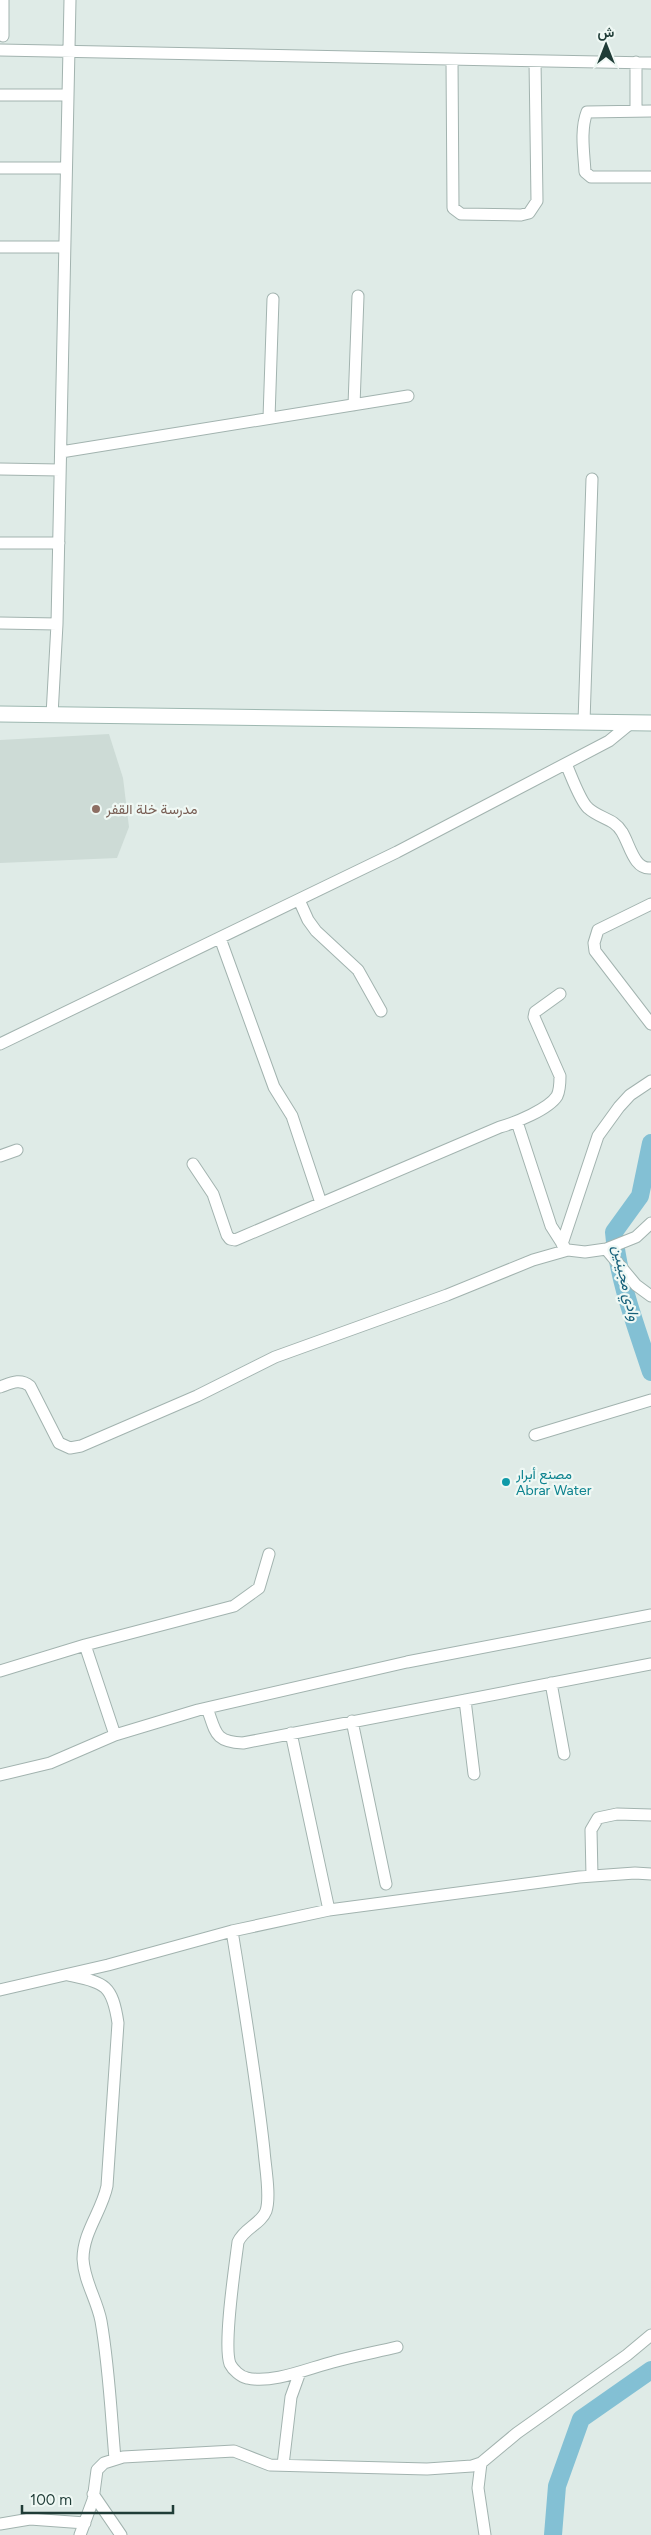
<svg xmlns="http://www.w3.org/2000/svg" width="651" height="2535" viewBox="0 0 651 2535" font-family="Figtree,Vazirmatn,sans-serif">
	<rect width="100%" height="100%" fill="#dfebe7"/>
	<path fill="#cddbd6" d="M109,734L123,778L129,827L117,858L0,863V740Z"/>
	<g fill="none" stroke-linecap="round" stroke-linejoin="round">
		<path stroke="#83c0d4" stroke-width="18" d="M651,1143L640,1196L614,1232C618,1280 636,1326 651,1372
			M553,2535L557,2486L581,2419L651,2370"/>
		<g stroke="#a2b3af" stroke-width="13">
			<path id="street" d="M3,36V0
				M0,50L651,63
				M452,60L453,208L461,214L521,215L529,213L537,201L535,61
				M636,62V110
				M0,95H68
				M651,111L587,112C580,130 584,153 585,172L591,177H651
				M0,168H66
				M0,247H64
				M354,405L358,296
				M269,418L273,299
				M61,452L408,396
				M0,469L60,470
				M0,543H59
				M0,623L57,624
				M52,715L57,624L70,0
				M584,722L592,479
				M566,764C571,775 580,801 588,808C600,819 614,818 622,832C630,845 634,870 651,868
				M299,900L308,920L316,931L358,970L381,1011
				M651,904L598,930L594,943L595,951L651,1024
				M220,938L274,1087L292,1116L321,1203
				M0,1044L397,852L609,741L631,723
				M517,1122L551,1226L565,1248
				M0,1156L17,1150
				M193,1164L213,1194L227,1235L230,1239L235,1240L500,1127C515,1123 549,1109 557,1096C560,1090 560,1083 560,1076L534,1017L535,1012L560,994
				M562,1244L598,1136L619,1107L630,1095L651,1081
				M606,1249L636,1285L651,1296
				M0,1387C11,1383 20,1378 30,1386L59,1443L70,1448L81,1446L197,1396L275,1357L447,1295L533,1260L568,1250L585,1252L606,1249L636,1237L651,1223
				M535,1435L651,1400
				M0,1671L85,1645
				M551,1683L564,1754
				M465,1700L474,1774
				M207,1708C216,1732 214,1742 243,1743L651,1664
				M352,1721L386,1884
				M291,1733L329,1910
				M115,1735L85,1645L234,1606L259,1588L269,1554
				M0,1775L50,1763L115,1735L198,1710L407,1662L651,1615
				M592,1876L591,1830L598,1818L617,1814L651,1815
				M232,1931C244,2004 256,2077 264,2150C265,2166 271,2196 266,2211C261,2224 244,2228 238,2242C235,2266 223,2345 230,2364C233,2370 241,2377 247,2378C273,2384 309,2368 333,2362C354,2356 376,2352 397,2347
				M68,1975C104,1983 112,1983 118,2023L107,2186C102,2211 83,2232 83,2259C84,2281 97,2300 101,2321C109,2367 111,2413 115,2459
				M0,1990L108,1965L232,1931L329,1910L579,1877L635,1873L651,1874
				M481,2463L478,2488L485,2535
				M283,2465L291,2397L300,2372
				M93,2494L121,2535
				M0,2524L30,2519L85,2523
				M80,2535L93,2500L97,2470L104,2463L123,2457L234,2451L270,2465L427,2469L472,2466L481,2463L517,2433L627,2355L651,2335"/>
		</g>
		<g stroke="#9db7b0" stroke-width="17">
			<path id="secondary" d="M0,714L651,723"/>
		</g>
		<use href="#street" stroke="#fff" stroke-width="11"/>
		<use href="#secondary" stroke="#fff" stroke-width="15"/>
	</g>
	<circle fill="#8d6e63" stroke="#eff8f4" stroke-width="2" cx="96" cy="809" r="5"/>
	<circle fill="#0f9aa8" stroke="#eff8f4" stroke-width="2" cx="506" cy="1482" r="5"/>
	<g text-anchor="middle" stroke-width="4.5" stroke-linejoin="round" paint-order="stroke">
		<g font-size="14" fill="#785e54" stroke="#eff8f4" text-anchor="start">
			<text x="106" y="814">مدرسة خلة القفر</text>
		</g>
		<g font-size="14" fill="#0d838f" stroke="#eff8f4" text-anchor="start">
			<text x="516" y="1479">مصنع أبرار<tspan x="516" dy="16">Abrar Water</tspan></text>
		</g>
		<g font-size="15" font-style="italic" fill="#17617b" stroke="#eff8f4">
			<text transform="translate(626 1283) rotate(77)" y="5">وادي مجينين</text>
		</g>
	</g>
	<g transform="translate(606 45)" stroke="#eff8f4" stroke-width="4" paint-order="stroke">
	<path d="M0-4L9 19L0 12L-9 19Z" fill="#1f3c37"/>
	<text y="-8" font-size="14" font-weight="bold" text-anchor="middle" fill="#1f3c37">ش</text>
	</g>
	<path d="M22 2505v8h151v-8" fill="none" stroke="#1f3c37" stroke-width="2.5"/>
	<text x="30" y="2505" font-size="15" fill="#1f3c37" stroke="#eff8f4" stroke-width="4" paint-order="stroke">100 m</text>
</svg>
